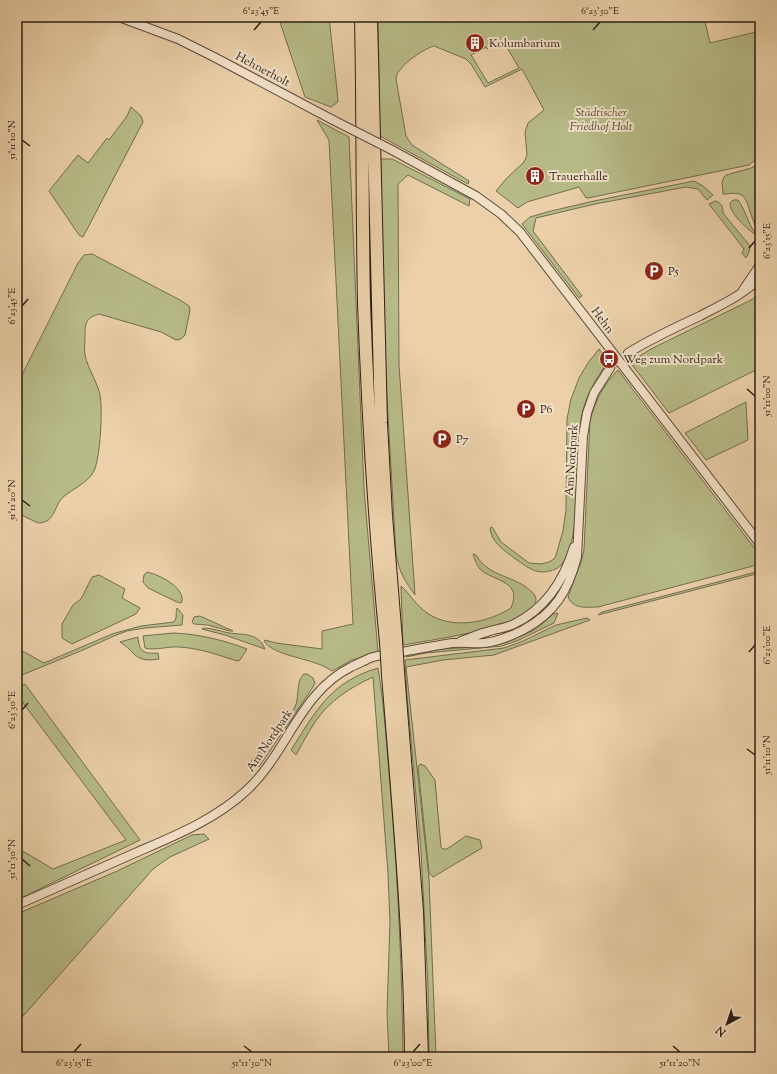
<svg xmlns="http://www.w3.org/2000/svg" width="777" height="1074" viewBox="0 0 777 1074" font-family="'Sorts Mill Goudy',serif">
	<rect width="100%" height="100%" fill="#ebd0a9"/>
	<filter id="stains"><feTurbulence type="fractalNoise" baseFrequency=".005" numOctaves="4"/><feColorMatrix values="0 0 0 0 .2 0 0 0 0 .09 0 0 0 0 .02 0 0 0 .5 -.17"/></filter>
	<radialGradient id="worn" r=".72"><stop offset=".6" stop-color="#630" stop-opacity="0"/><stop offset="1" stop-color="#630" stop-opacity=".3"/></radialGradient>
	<path fill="#b7bb88" stroke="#726d50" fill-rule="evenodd" d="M284,17H329L337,90L338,102L331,107L305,97L279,19Z
		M378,17H704L710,43L760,31V156L749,165L588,198H586L579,187L527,202L518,208L496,191L506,179L524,162L527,155L525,132L528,123L544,110L522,69L485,87L471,64L466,59L434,46C425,48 405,62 400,70C397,72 397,75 396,79L406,136L412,145L469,181L468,184L380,136ZM499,42L503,47L506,46L519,68L488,83L471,55L486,47L487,49Z
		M131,107L141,116L143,122L83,237L79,235L49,191L78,155L88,163L107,138L109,140L127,116Z
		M317,120L349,137L364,489L378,652L352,660L332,671C315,658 274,657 264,641L265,640L276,643L322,649V631L353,624L329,140Z
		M380,159H392L470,199L469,206L408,175L398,184L399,365L415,595C405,581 399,572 396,554L384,347Z
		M760,163V232C750,222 750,201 742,195C737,192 728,194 723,194L722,182L724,177L726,175L751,168Z
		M694,181L703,186L713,195L707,200L698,189L686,187L595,204L536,218L533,231L582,296L579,298L522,224L530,217L551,211L594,201Z
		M733,200H738C748,214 747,225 760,239C751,231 730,216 730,203Z
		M715,201C721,202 723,207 723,213L750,246L749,252L746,258L742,253L744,249L709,204Z
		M92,254L180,300L189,306L190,310L185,335L181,339L176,340L161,332L99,314C85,318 85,324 85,337C85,343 84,349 85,355C88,369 97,381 100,395C103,409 100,459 94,471C88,483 72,489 62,498C54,507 55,523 38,523L17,513V385L78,263L84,255Z
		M760,291V368L669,413L630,362L651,349L753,299Z
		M599,349L608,362C594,381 583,401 580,425C575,456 583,548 559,567C554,571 546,572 541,572C531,571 523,564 514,558C504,550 491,542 490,528L492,527L501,542L529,563L541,564L549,562L554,559L556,555L563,531L566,510L567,419L571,399L579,378L588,363Z
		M618,370L759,554C760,559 758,563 753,566L598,607C586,607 574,610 568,597L581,562L584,550L590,421C595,401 603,385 618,370Z
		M746,402L748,440L706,460L685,433Z
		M473,554L476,555C489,578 516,575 533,593C545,606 517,619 508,622C474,634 438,639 403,645L401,586C410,594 416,605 427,613C452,630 487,623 511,608C522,582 498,582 482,571C477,567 475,560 473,554Z
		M760,571V573L598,615L602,612Z
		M147,572C160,575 184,587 182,601L181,603L177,602L148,588L143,582L144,575Z
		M99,575L125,589L122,598L140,608L136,614L72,644L62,638V624L73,605L81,599L92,577Z
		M177,608L183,615L182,625L145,628L127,631L114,636L83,650L17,677V648L44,663L112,634L141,626L174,622C178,616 175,613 177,608Z
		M558,613L554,623L519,640L502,646L426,653L406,657L407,655L441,649L476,647L505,643L532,631L541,625L553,614Z
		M200,616L233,631H230L208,625L194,624L192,622L194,617Z
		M587,618L590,620L494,655L443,660L406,667L429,878L436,1057H429L428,987L421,851L407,696L405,660L504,648L523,641L556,625Z
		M203,628C212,628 220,631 229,633C242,635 258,632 265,649L225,635L202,629Z
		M173,633C199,634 223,640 247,649L240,660L237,661C218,655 199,648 179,647C169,646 154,651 145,648L143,636Z
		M138,637C139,652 144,654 158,653L159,659C134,663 137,653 120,642Z
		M378,668C385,710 387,754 391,797C398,884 402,970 403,1057H389L387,1013L390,922L388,873L373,677C351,687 329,701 315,722C308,733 302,744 296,755L291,750C316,711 330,682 378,668Z
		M304,674H307L313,678L315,683L313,687L259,767L251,761C265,744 284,727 295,707C300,697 295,682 304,674Z
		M25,684L140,840L17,900V858L21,850L53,869L126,840L17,695V688Z
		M420,764L425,766L435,780L441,847L443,849H447L466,836L480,840L482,848L433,877L429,873L418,766Z
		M204,834L209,839L170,857L153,869L17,1023V914L115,872L192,835Z"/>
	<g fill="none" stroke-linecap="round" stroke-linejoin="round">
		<path stroke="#c5ad8c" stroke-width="8" stroke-dasharray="8 4" stroke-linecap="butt" d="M610,368L628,353"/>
		<g stroke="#5c4b3c" stroke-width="10">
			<path id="tertiary" d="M119,17L178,39L214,57L333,120
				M392,150L476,196L501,214L520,232L760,544
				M743,290L760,265
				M628,353C651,339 676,327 700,316C721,305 743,295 760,278
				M461,641C470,638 478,634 487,632C495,629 506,628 514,624C545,609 564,580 574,547
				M17,905C56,888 96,870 135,853C174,836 215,820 247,790C287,753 300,692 351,667C357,664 364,661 370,658C378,655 389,654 397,653C416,649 434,646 452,643C463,642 473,644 484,643C497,642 511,636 523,630C555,613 568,591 577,557L583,436L587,413L594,393L610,368"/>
		</g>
		<g stroke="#2d1f17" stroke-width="14">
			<path id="motorway" d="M361,17C363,112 362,208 364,303C368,416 375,530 386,642
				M371,17L381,423L386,516L396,640
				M398,672L417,911L422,1057
				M388,675C398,802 410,929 411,1057"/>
		</g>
		<use href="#tertiary" stroke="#f2e0c7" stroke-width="8"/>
		<use href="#motorway" stroke="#ebd0a9" stroke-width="12"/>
		<g stroke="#5c4b3c" stroke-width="10" stroke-linecap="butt">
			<path id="tertiary-bridge" d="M333,120L392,150"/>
		</g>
		<g stroke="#2d1f17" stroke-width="14" stroke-linecap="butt">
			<path id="motorway-bridge" d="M396,640L398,672
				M386,642L388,675"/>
		</g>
		<use href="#tertiary-bridge" stroke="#f2e0c7" stroke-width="8"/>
		<use href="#motorway-bridge" stroke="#ebd0a9" stroke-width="12"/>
	</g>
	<path fill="none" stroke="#2d1f17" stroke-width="1.5" d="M254,30L261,22M593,30L600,22M22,140L30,146M749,248L755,241M22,306L28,299M747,389L755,396M22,500L30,506M749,652L755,645M22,710L28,703M747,749L755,755M22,859L30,866M244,1046L252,1052M673,1046L680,1052M74,1052L81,1044M413,1052L420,1044"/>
	<defs>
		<g id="building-disc" transform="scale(1)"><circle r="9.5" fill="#8f2418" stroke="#f2e0c7"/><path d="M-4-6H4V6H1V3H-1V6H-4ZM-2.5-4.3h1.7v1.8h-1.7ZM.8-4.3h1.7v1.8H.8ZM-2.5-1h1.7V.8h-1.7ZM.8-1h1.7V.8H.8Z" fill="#fff"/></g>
		<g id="parking-disc" transform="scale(1)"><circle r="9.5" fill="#8f2418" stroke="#f2e0c7"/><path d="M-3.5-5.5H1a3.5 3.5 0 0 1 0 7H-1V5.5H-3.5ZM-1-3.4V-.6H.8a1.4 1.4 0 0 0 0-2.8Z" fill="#fff"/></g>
		<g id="bus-disc" transform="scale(1)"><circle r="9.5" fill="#8f2418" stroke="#f2e0c7"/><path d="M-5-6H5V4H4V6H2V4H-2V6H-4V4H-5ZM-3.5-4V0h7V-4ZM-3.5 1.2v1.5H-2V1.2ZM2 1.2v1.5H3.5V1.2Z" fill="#fff"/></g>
	</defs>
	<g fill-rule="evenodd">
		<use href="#building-disc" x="475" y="43"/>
		<use href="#building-disc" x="535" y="176"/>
		<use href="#parking-disc" x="654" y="271"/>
		<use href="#bus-disc" x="609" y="359"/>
		<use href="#parking-disc" x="526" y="409"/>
		<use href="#parking-disc" x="442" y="439"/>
	</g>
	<g text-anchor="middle" stroke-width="4" stroke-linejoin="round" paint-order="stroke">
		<g font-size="12" fill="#2d1f17" stroke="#f2e0c7" text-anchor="start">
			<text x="489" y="47">Kolumbarium</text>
			<text x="549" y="180">Trauerhalle</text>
			<text x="668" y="275">P5</text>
			<text x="623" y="363">Weg zum Nordpark</text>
			<text x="540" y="413">P6</text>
			<text x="456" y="443">P7</text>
		</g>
		<g font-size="12" fill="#2d1f17" stroke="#f2e0c7">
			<text transform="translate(263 69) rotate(28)" y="4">Hehnerholt</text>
			<text transform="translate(603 320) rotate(53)" y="4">Hehn</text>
			<text transform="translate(571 460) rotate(-86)" y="4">Am Nordpark</text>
			<text transform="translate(269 740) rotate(-56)" y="4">Am Nordpark</text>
		</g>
		<g font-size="12" font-style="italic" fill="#504633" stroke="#f2e0c7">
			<text x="601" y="116">Städtischer<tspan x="601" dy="14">Friedhof Holt</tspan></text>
		</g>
	</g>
	<rect width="777" height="1074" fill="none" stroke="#ebd0a9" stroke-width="44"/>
	<g transform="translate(727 1024) rotate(220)" stroke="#f2e0c7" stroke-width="3" paint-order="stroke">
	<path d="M0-3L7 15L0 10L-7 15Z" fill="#2d1f17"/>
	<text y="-6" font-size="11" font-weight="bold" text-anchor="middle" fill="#2d1f17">N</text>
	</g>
	<rect x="22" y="22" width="733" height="1030" fill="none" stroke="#2d1f17" stroke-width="1.5"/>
	<g font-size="10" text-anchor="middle" fill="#2d1f17">
		<text x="261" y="14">6°23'45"E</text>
		<text x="600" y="14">6°23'30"E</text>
		<text transform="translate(11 140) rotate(-90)" y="4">51°11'10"N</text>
		<text transform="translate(766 241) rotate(-90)" y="4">6°23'15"E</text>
		<text transform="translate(11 306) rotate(-90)" y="4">6°23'45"E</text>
		<text transform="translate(766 396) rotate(-90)" y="4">51°11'00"N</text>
		<text transform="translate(11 500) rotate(-90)" y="4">51°11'20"N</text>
		<text transform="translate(766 645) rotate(-90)" y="4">6°23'00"E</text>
		<text transform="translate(11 710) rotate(-90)" y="4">6°23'30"E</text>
		<text transform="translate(766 755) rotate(-90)" y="4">51°11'10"N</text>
		<text transform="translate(11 859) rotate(-90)" y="4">51°11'30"N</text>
		<text x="74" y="1066">6°23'15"E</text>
		<text x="252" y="1066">51°11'30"N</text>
		<text x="413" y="1066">6°23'00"E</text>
		<text x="680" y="1066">51°11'20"N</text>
	</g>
	<rect width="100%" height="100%" filter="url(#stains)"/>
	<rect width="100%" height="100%" fill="url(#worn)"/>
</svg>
